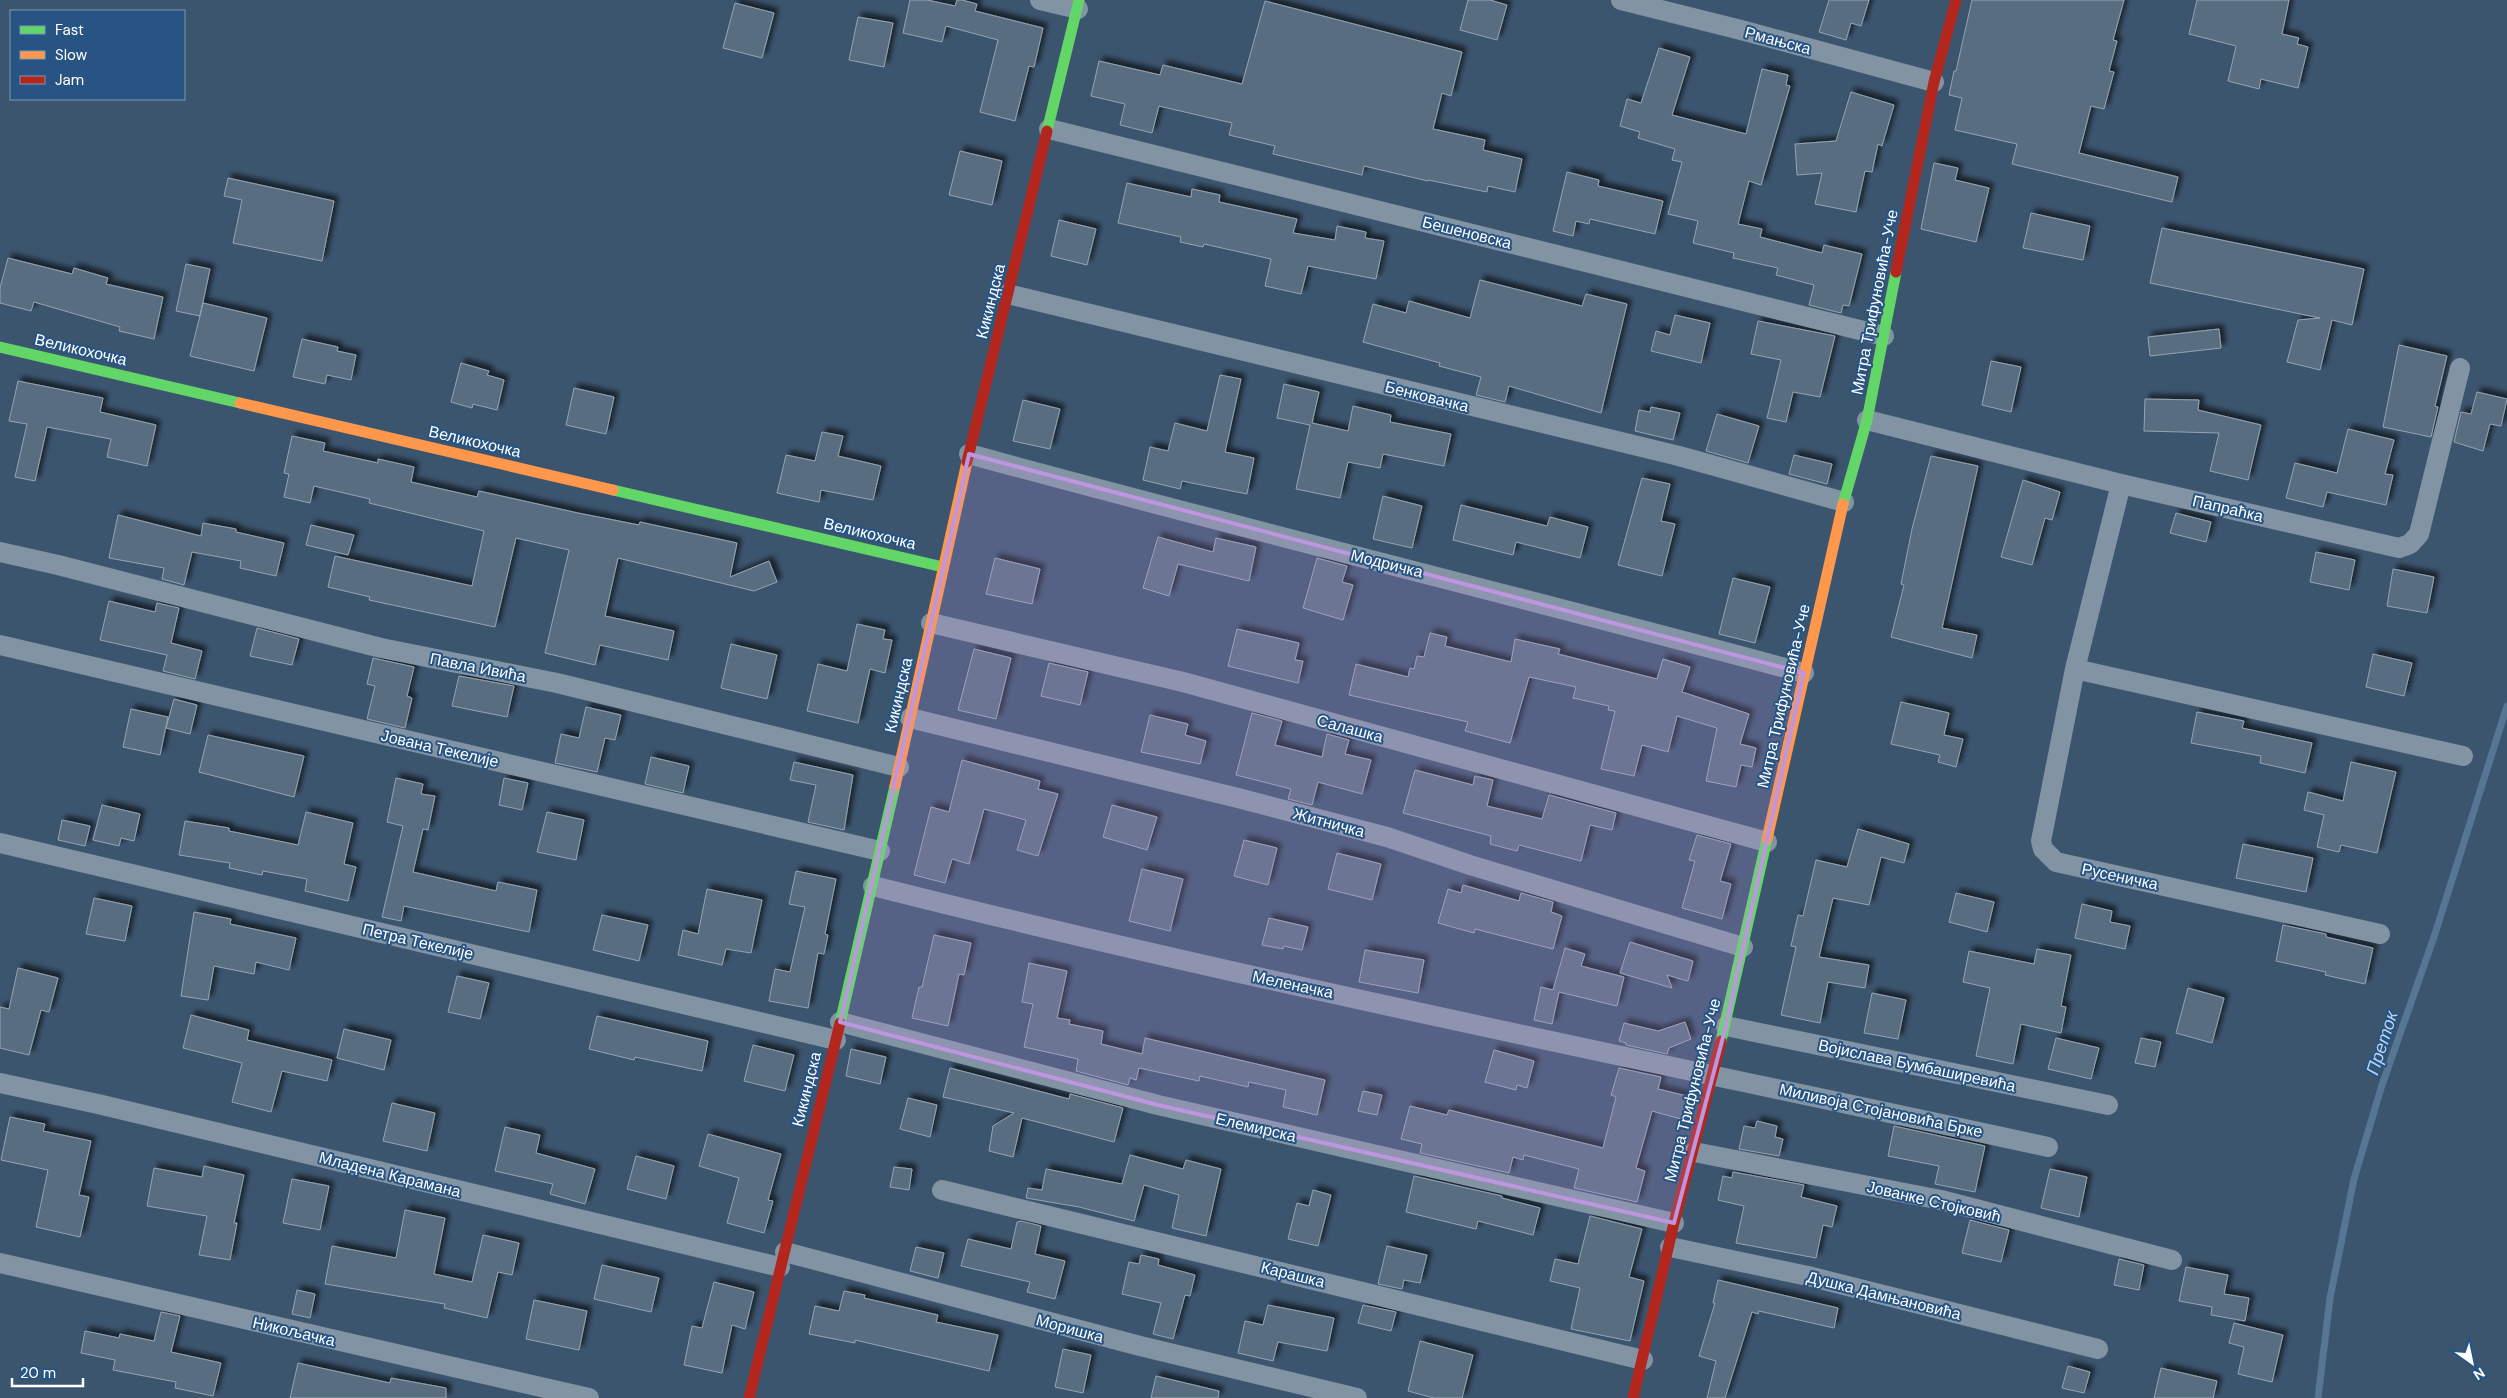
<svg xmlns="http://www.w3.org/2000/svg" width="2507" height="1398" viewBox="0 0 2507 1398" font-family="'DM Sans',sans-serif">
	<defs>
		<filter id="shadow"><feDropShadow dx="4.5" dy="-4.5" stdDeviation="2.5" flood-color="#0009"/></filter>
	</defs>
	<rect width="100%" height="100%" fill="#3c556e"/>
	<g fill="none" stroke-linecap="round" stroke-linejoin="round">
		<path stroke="#577594" stroke-width="7" d="M2318,1398L2330,1298L2354,1179L2381,1088L2434,937L2507,706"/>
	</g>
	<path fill="#596d80" stroke="#95a4b2" filter="url(#shadow)" d="M910,0H927L955,6L957,0H962L977,4L975,11L1043,28L1034,67L1029,66L1015,121L980,112L998,40L946,26L942,42L903,33Z
		M1468,0H1490L1507,5L1497,40L1460,30Z
		M1829,0H1869L1861,26L1851,23L1846,40L1819,32Z
		M1972,0H2124L2113,40L2117,41L2109,71L2114,72L2104,109L2091,106L2079,153L2178,177L2172,202L2012,164L2017,144L1955,130L1962,98L1949,95L1954,71H1956Z
		M2197,0H2289L2282,34L2299,38L2297,44L2308,47L2298,88L2261,79L2259,89L2228,81L2236,46L2189,34Z
		M1265,1L1462,52L1451,96L1442,93L1433,129L1485,140L1483,150L1522,159L1515,192L1488,186L1487,192L1428,180V181L1364,166L1362,175L1273,154L1275,146L1229,135L1232,123L1159,106L1152,133L1120,125L1125,104L1091,96L1099,61L1160,75L1163,65L1242,84Z
		M735,3L774,13L762,58L723,48Z
		M858,17L893,23L884,67L849,60Z
		M1659,48L1690,57L1672,115L1746,134L1762,69L1788,75L1786,85L1790,86L1761,185L1749,181L1738,224L1762,229L1760,237L1822,253L1824,245L1862,254L1849,306L1843,305L1841,313L1809,305L1814,285L1776,275L1778,268L1733,258L1734,253L1693,243L1698,221L1668,214L1682,162L1672,160L1675,149L1638,138L1640,132L1620,126L1627,99L1641,103Z
		M1851,92L1894,105L1882,146L1878,144L1872,172L1865,171L1856,212L1815,204L1822,173L1797,175L1795,144L1836,141Z
		M960,151L1002,161L992,205L949,195Z
		M1934,163L1958,168L1955,180L1989,188L1976,242L1921,229Z
		M1567,172L1599,180L1598,186L1663,201L1655,234L1590,219L1589,224L1576,221L1573,236L1553,231Z
		M228,178L334,201L322,261L233,243L242,200L224,196Z
		M1127,183L1191,197L1192,189L1220,195L1219,202L1297,219L1293,233L1335,240L1337,226L1366,232L1365,238L1384,241L1376,279L1308,266L1301,294L1265,286L1271,259L1204,244L1203,247L1180,242L1181,237L1118,223Z
		M2031,213L2090,226L2083,260L2023,248Z
		M1059,220L1096,229L1087,265L1051,256Z
		M2162,228L2364,269L2352,325L2332,320L2320,370L2287,362L2298,320L2320,318L2150,283Z
		M8,258L72,274L74,268L108,278L106,284L163,297L154,339L119,331L120,327L34,302L31,311L0,303V288Z
		M186,264L210,269L200,316L176,311Z
		M1480,280L1582,306L1586,294L1627,304L1601,413L1509,386L1505,402L1476,395L1481,377L1439,366L1440,363L1363,342L1373,304L1406,313L1409,301L1470,318Z
		M203,303L267,318L254,371L190,356Z
		M1675,315L1710,323L1701,363L1651,351L1656,331L1670,335Z
		M1758,321L1835,336L1820,397L1793,392L1786,422L1767,418L1781,360L1751,354Z
		M2219,329L2221,348L2150,356L2148,337Z
		M302,339L338,347L337,351L356,355L351,380L327,375L325,384L293,377Z
		M2399,345L2447,356L2435,406L2438,407L2431,437L2383,427Z
		M1991,361L2021,367L2011,412L1982,405Z
		M461,363L489,371L487,375L504,380L497,410L473,404L472,408L451,402Z
		M1220,375L1241,379L1225,452L1254,458L1247,494L1182,481L1180,489L1143,480L1150,447L1168,451L1175,423L1207,431Z
		M18,381L103,398L100,412L156,425L147,466L107,457L111,439L47,427L35,481L15,477L27,424L9,421Z
		M1284,384L1319,392L1312,423L1348,431L1353,406L1391,415L1390,422L1451,434L1444,466L1383,454L1380,468L1348,462L1340,498L1296,489L1310,425L1277,418Z
		M574,388L614,397L606,434L566,425Z
		M2477,392L2507,399L2501,426L2490,424L2483,451L2454,442L2461,412L2471,414Z
		M2145,399L2199,400L2198,410L2261,425L2248,480L2210,471L2219,433L2144,431Z
		M1023,400L1060,409L1050,449L1013,441Z
		M1651,407L1680,413L1673,440L1635,431L1639,410L1650,412Z
		M1717,414L1759,426L1748,463L1706,451Z
		M2348,429L2394,440L2385,474L2393,475L2386,505L2327,492L2323,507L2286,498L2295,463L2337,473Z
		M822,432L843,436L838,456L881,466L873,500L821,490L819,502L777,493L786,455L815,461Z
		M292,436L325,443L323,451L378,463V459L414,467L411,482L477,497L479,491L578,513L639,525L640,522L737,543L730,577L769,561L777,582L754,591L618,558L605,616L674,631L668,660L600,645L595,665L545,653L569,550L516,538L495,627L369,600L370,597L328,587L335,556L472,586L484,531L369,503L370,499L314,486L310,503L284,497L289,474L284,473Z
		M1794,455L1832,464L1827,484L1789,474Z
		M1931,456L1978,466L1942,628L1977,635L1972,658L1891,637L1904,585L1901,584L1912,529Z
		M1642,478L1670,484L1661,521L1675,524L1662,576L1618,565Z
		M2023,480L2060,492L2052,520L2045,518L2032,565L2001,557Z
		M1383,496L1422,506L1412,548L1373,539Z
		M1461,505L1547,526L1550,517L1588,527L1580,558L1516,542L1513,555L1453,540Z
		M2176,513L2211,522L2206,542L2170,533Z
		M118,515L201,536L203,523L236,529V532L284,543L276,576L240,568L241,561L192,552L184,585L162,579L164,568L109,558Z
		M311,525L354,535L348,555L306,545Z
		M1158,537L1213,552L1216,538L1256,547L1249,581L1178,564L1169,596L1143,588Z
		M2316,552L2355,560L2349,590L2310,582Z
		M995,558L1040,569L1032,604L986,594Z
		M1317,558L1347,566L1342,582L1353,585L1343,620L1303,608Z
		M2393,569L2434,577L2427,613L2387,606Z
		M1733,578L1770,587L1755,643L1719,634Z
		M109,601L155,612L157,603L179,608L171,643L202,651L195,679L163,671L167,655L100,640Z
		M857,624L885,630L883,639L892,640L885,673L870,669L858,723L807,711L818,664L847,671Z
		M257,628L299,639L292,665L250,656Z
		M1237,629L1299,643L1295,660L1303,661L1298,683L1228,666Z
		M1430,633L1447,637L1445,646L1511,662L1515,639L1560,649L1558,654L1657,679L1663,659L1690,667L1682,692L1749,714L1740,744L1756,748L1752,767L1741,765L1736,787L1706,781L1717,728L1677,716L1668,752L1642,745L1634,776L1601,769L1615,711L1608,710L1609,706L1573,698L1576,687L1529,677L1510,743L1465,731L1468,722L1349,695L1356,664L1408,677L1410,668L1414,669L1417,656L1424,657Z
		M731,644L777,655L767,699L721,688Z
		M974,649L1011,658L996,719L958,710Z
		M2373,654L2412,663L2404,696L2366,687Z
		M373,658L414,667L407,696L412,698L405,728L367,719L375,686L367,684Z
		M1049,663L1088,672L1080,705L1041,696Z
		M459,676L514,686L507,717L452,706Z
		M174,699L197,705L190,734L166,728Z
		M1901,702L1949,713L1944,735L1963,739L1956,767L1938,762L1940,755L1891,744Z
		M586,707L621,715L615,740L605,738L597,772L555,763L561,734L579,738Z
		M131,709L168,717L160,755L123,747Z
		M2197,712L2244,721L2242,728L2312,743L2305,773L2260,763L2261,756L2191,743Z
		M1252,713L1282,721L1275,745L1322,757L1327,734L1349,740L1345,754L1371,760L1362,794L1318,782L1312,805L1288,799L1291,789L1236,775Z
		M1150,715L1188,724L1185,735L1206,741L1200,764L1141,752Z
		M208,735L304,756L294,797L199,772Z
		M651,757L689,766L683,793L645,784Z
		M962,760L1040,781L1038,789L1058,794L1038,856L1017,850L1026,820L984,809L969,864L952,859L945,883L914,875L931,807L949,812Z
		M794,762L853,775L844,830L808,822L816,785L790,780Z
		M2351,762L2396,772L2377,853L2341,845L2339,852L2317,847L2324,815L2304,810L2308,792L2343,801Z
		M1415,770L1473,785L1475,776L1493,780L1487,806L1542,819L1549,795L1616,813L1612,830L1590,825L1581,861L1519,845L1517,851L1490,844L1491,836L1403,813Z
		M396,778L423,784L421,794L435,796L428,830L423,829L413,872L496,891L498,882L537,890L529,932L404,906L401,921L382,917L403,826L387,822Z
		M504,778L528,783L522,810L499,805Z
		M102,805L140,814L134,841L121,838L119,846L93,840Z
		M1112,805L1157,817L1147,850L1103,837Z
		M306,812L353,823L344,864L356,867L348,901L305,891L307,879L263,871L262,875L229,868L230,863L179,855L185,821L229,828V831L298,845Z
		M547,812L584,820L576,860L537,852Z
		M62,820L90,826L85,846L58,840Z
		M1858,829L1909,844L1904,863L1881,857L1869,905L1833,898L1819,957L1869,965L1865,988L1828,982L1820,1023L1781,1015L1796,947L1791,946L1798,915L1803,916L1816,860L1847,867Z
		M1697,835L1731,844L1720,881L1731,884L1722,919L1682,908L1695,861L1689,860Z
		M1244,840L1277,848L1268,885L1234,876Z
		M2243,844L2313,858L2306,892L2236,878Z
		M1337,853L1381,864L1372,900L1328,889Z
		M1142,869L1183,879L1170,931L1129,921Z
		M796,871L836,879L825,934L828,935L824,954L818,953L808,1008L769,1001L775,969L790,972L805,907L789,904Z
		M1463,885L1519,901L1521,893L1553,902L1551,912L1562,916L1553,949L1475,929L1474,933L1438,923L1448,889L1461,893Z
		M707,889L762,900L751,953L726,949L722,965L678,955L683,930L698,934Z
		M1956,893L1994,902L1987,932L1949,922Z
		M94,898L132,906L125,941L86,934Z
		M2082,904L2112,911L2110,922L2130,926L2125,949L2075,938Z
		M194,912L231,919L230,924L296,938L289,970L256,962L254,974L214,966L208,1000L181,996Z
		M602,915L648,925L639,961L593,950Z
		M1269,918L1308,927L1302,950L1284,946L1283,949L1262,945Z
		M2283,925L2326,934V937L2373,948L2365,984L2325,975L2326,972L2276,961Z
		M934,935L971,943L964,975L959,974L948,1026L912,1018L919,987H922Z
		M1630,942L1693,961L1688,981L1667,975L1672,988L1620,973Z
		M1565,948L1585,954L1581,966L1624,977L1617,1006L1559,992L1552,1024L1534,1020L1541,987L1553,990Z
		M2037,949L2071,955L2061,1006L2066,1007L2061,1033L2021,1024L2013,1064L1976,1056L1990,988L1963,982L1969,951L2034,964Z
		M1365,950L1424,960L1418,993L1359,982Z
		M1029,963L1067,971L1057,1018L1070,1020L1069,1024L1103,1031L1101,1044L1142,1054L1145,1038L1325,1080L1317,1115L1283,1107L1286,1090L1249,1082L1248,1087L1200,1076L1199,1081L1139,1068L1136,1080L1130,1078L1128,1085L1076,1071L1078,1059L1024,1047L1033,1004L1022,1002Z
		M18,968L58,978L49,1012L41,1010L29,1055L0,1048V1007L9,1009Z
		M457,976L489,983L480,1019L448,1012Z
		M2188,988L2224,998L2212,1043L2176,1033Z
		M1872,993L1906,1000L1898,1039L1864,1033Z
		M191,1015L249,1030L247,1040L332,1060L327,1081L282,1071L271,1112L232,1102L242,1063L183,1048Z
		M597,1016L708,1041L702,1071L635,1057L634,1060L589,1049Z
		M1685,1022L1691,1039L1669,1048L1667,1054L1626,1045V1043L1619,1041L1624,1023L1658,1031Z
		M344,1029L391,1040L384,1070L337,1058Z
		M2056,1038L2099,1048L2091,1079L2048,1069Z
		M2141,1038L2161,1042L2155,1067L2135,1063Z
		M753,1045L794,1055L785,1091L744,1081Z
		M851,1049L886,1057L880,1084L846,1076Z
		M1494,1050L1534,1061L1527,1088L1517,1085L1516,1090L1485,1082Z
		M950,1068L1069,1099L1070,1094L1123,1108L1114,1142L1022,1118L1013,1157L989,1151L993,1126L1014,1113L943,1097Z
		M1619,1068L1661,1077L1658,1089L1687,1096L1681,1119L1652,1111L1636,1168L1645,1171L1637,1202L1574,1188L1579,1169L1524,1155L1523,1160L1513,1157L1509,1173L1420,1153L1422,1144L1401,1139L1410,1106L1447,1115L1449,1110L1603,1148L1616,1097L1611,1095Z
		M1363,1091L1382,1095L1377,1115L1358,1111Z
		M908,1098L937,1105L930,1137L900,1129Z
		M392,1103L435,1113L427,1151L383,1141Z
		M10,1117L45,1124L43,1131L91,1141L79,1195L89,1197L80,1237L36,1227L48,1170L1,1160Z
		M1757,1121L1777,1126L1775,1137L1783,1139L1779,1156L1739,1149L1744,1126L1755,1128Z
		M1894,1126L1985,1146L1975,1192L1935,1184L1939,1166L1888,1156Z
		M505,1127L540,1135L536,1153L595,1169L585,1204L550,1194L553,1184L495,1171Z
		M708,1134L781,1154L768,1200L773,1201L764,1233L727,1223L739,1178L699,1166Z
		M1130,1155L1183,1169L1186,1160L1221,1169L1206,1236L1172,1228L1179,1195L1144,1185L1134,1221L1079,1207L1026,1198L1028,1188L1042,1190L1046,1169L1122,1184Z
		M636,1156L674,1166L666,1199L627,1189Z
		M204,1166L244,1175L234,1223H237L230,1260L199,1255L207,1216L147,1206L154,1168L202,1177Z
		M894,1167L912,1169L909,1190L890,1187Z
		M2050,1169L2087,1177L2079,1217L2041,1208Z
		M1733,1172L1804,1185L1801,1197L1837,1206L1832,1227L1823,1225L1816,1258L1736,1243L1744,1206L1718,1200L1723,1176L1732,1178Z
		M1414,1176L1502,1196V1198L1540,1208L1533,1235L1478,1221L1476,1229L1406,1212Z
		M292,1179L329,1186L320,1230L283,1223Z
		M1313,1190L1331,1195L1318,1246L1288,1239L1297,1203L1309,1206Z
		M405,1210L445,1218L434,1274L472,1282L483,1235L519,1243L512,1275L498,1272L487,1318L444,1308L445,1304L325,1284L332,1246L396,1258Z
		M1590,1216L1642,1229L1629,1277L1644,1281L1630,1341L1571,1329L1580,1288L1550,1281L1555,1259L1578,1264Z
		M1970,1220L2009,1230L2001,1262L1962,1253Z
		M1021,1221L1041,1226L1035,1254L1065,1261L1055,1299L1027,1292L1030,1282L961,1266L968,1239L1011,1249L1017,1222Z
		M1387,1246L1427,1255L1420,1283L1404,1280L1402,1289L1378,1284Z
		M916,1247L944,1253L938,1278L910,1271Z
		M1141,1255L1159,1259L1158,1265L1195,1275L1190,1296L1185,1295L1173,1339L1153,1334L1161,1303L1122,1294L1129,1262L1139,1264Z
		M2119,1259L2144,1265L2139,1290L2114,1285Z
		M602,1265L659,1278L651,1312L594,1299Z
		M2186,1267L2228,1275L2224,1294L2249,1298L2245,1321L2211,1315L2212,1307L2179,1301Z
		M1718,1280L1838,1308L1834,1328L1759,1311L1758,1314L1752,1312L1725,1398H1707L1716,1361L1699,1356L1715,1303H1713Z
		M714,1282L754,1292L745,1329L732,1325L722,1373L684,1365L692,1326L702,1328Z
		M297,1290L315,1294L310,1318L292,1314Z
		M844,1291L865,1295L864,1298L938,1315L936,1322L998,1335L989,1371L855,1340V1343L809,1334L815,1306L839,1311Z
		M534,1300L587,1311L579,1350L526,1339Z
		M1268,1305L1334,1318L1327,1351L1278,1342L1273,1361L1238,1353L1245,1321L1263,1325Z
		M1363,1305L1396,1312L1391,1331L1358,1323Z
		M161,1312L180,1316L171,1352L221,1363L213,1396L175,1388L176,1382L113,1370L115,1360L81,1353L85,1331L119,1338L120,1334L154,1341Z
		M2234,1323L2283,1335L2272,1382L2238,1374L2244,1347L2229,1343Z
		M1420,1341L1473,1355L1462,1398H1434L1408,1391Z
		M1063,1349L1091,1355L1083,1393L1055,1387Z
		M298,1363L390,1383L391,1378L446,1388V1398H290Z
		M2068,1366L2090,1372L2084,1393L2062,1388Z
		M2161,1368L2217,1381L2213,1398H2154Z
		M1156,1376L1219,1391L1218,1398H1151Z"/>
	<g fill="none" stroke-linecap="round" stroke-linejoin="round">
		<path stroke="#8293a4" stroke-width="20" d="M1040,0L1078,9
			M1621,0L1741,30L1934,82
			M1049,129L1884,336
			M1008,294L1679,456L1844,502
			M1867,420L2121,484L2399,548L2410,544L2419,534L2460,368
			M969,454C1247,530 1526,598 1804,673
			M2121,484L2075,669L2041,841L2043,849L2056,862L2380,934
			M0,552L58,565L381,648L557,683L899,767
			M931,623L1183,682L1767,842
			M0,645L880,851
			M2075,669L2463,756
			M910,718L1238,798L1387,837L1470,865L1743,947
			M0,843L836,1040
			M873,886C1262,984 1656,1062 2048,1147
			M840,1022L1158,1105L1674,1223
			M1726,1026L2108,1105
			M0,1083L98,1104L780,1267
			M1694,1152L1941,1200L2172,1260
			M942,1190L1643,1360
			M1670,1247L1808,1276L2098,1349
			M785,1252L1140,1346L1357,1398
			M0,1263L589,1398"/>
		<path stroke="#63d668" stroke-width="11" d="M1047,131L1079,0
			M0,347L240,403
			M613,490L943,567
			M1843,504L1867,420L1896,272
			M840,1023L895,786
			M1721,1041L1767,839"/>
		<path stroke="#ff974d" stroke-width="11" d="M240,403L613,490
			M895,786L967,462
			M1767,839L1843,504"/>
		<path stroke="#b3261e" stroke-width="11" d="M1896,272L1934,82L1956,0
			M967,462L1047,131
			M749,1398L840,1023
			M1633,1398L1674,1223L1721,1041"/>
	</g>
	<path fill="#bd96df" fill-opacity="0.2" stroke="#bd96df" stroke-width="4" stroke-linejoin="round" d="M969,454L1804,673L1726,1026L1674,1223L1158,1105L840,1022Z"/>
	<g text-anchor="middle" stroke-width="4" stroke-linejoin="round" paint-order="stroke">
		<g font-size="16" fill="#fff" stroke="#275483">
			<text transform="translate(1778 40) rotate(15)" y="6">Рмањска</text>
			<text transform="translate(1467 232) rotate(14)" y="6">Бешеновска</text>
			<text transform="translate(990 301) rotate(-76)" y="6">Кикиндска</text>
			<text transform="translate(1874 302) rotate(-79)" y="6">Митра Трифуновића-Уче</text>
			<text transform="translate(81 349) rotate(13)" y="6">Великохочка</text>
			<text transform="translate(1427 396) rotate(14)" y="6">Бенковачка</text>
			<text transform="translate(475 441) rotate(13)" y="6">Великохочка</text>
			<text transform="translate(2228 508) rotate(13)" y="6">Папраћка</text>
			<text transform="translate(870 533) rotate(13)" y="6">Великохочка</text>
			<text transform="translate(1387 563) rotate(14)" y="6">Модричка</text>
			<text transform="translate(478 667) rotate(11)" y="6">Павла Ивића</text>
			<text transform="translate(898 695) rotate(-77)" y="6">Кикиндска</text>
			<text transform="translate(1783 696) rotate(-77)" y="6">Митра Трифуновића-Уче</text>
			<text transform="translate(1350 728) rotate(15)" y="6">Салашка</text>
			<text transform="translate(440 748) rotate(13)" y="6">Јована Текелије</text>
			<text transform="translate(1329 822) rotate(15)" y="6">Житничка</text>
			<text transform="translate(2120 876) rotate(12)" y="6">Русеничка</text>
			<text transform="translate(418 941) rotate(13)" y="6">Петра Текелије</text>
			<text transform="translate(1293 984) rotate(12)" y="6">Меленачка</text>
			<text transform="translate(1917 1065) rotate(12)" y="6">Војислава Бумбаширевића</text>
			<text transform="translate(806 1089) rotate(-76)" y="6">Кикиндска</text>
			<text transform="translate(1692 1090) rotate(-76)" y="6">Митра Трифуновића-Уче</text>
			<text transform="translate(1881 1110) rotate(12)" y="6">Миливоја Стојановића Брке</text>
			<text transform="translate(1256 1127) rotate(13)" y="6">Елемирска</text>
			<text transform="translate(390 1174) rotate(14)" y="6">Младена Карамана</text>
			<text transform="translate(1934 1201) rotate(13)" y="6">Јованке Стојковић</text>
			<text transform="translate(1293 1274) rotate(14)" y="6">Карашка</text>
			<text transform="translate(1884 1295) rotate(14)" y="6">Душка Дамњановића</text>
			<text transform="translate(1070 1328) rotate(15)" y="6">Моришка</text>
			<text transform="translate(294 1331) rotate(13)" y="6">Никољачка</text>
		</g>
		<g font-size="18" font-style="italic" fill="#bcd5ee" stroke="#275483">
			<text transform="translate(2382 1043) rotate(-72)" y="6">Преток</text>
		</g>
	</g>
	<rect x="10" y="10" width="175" height="90" fill="#275483" stroke="#7d98b5"/>
	<rect x="20" y="26" width="25" height="8" fill="#63d668" stroke="#7d98b5"/>
	<text x="55" y="35" font-size="15" fill="#ffffff">Fast</text>
	<rect x="20" y="51" width="25" height="8" fill="#ff974d" stroke="#7d98b5"/>
	<text x="55" y="60" font-size="15" fill="#ffffff">Slow</text>
	<rect x="20" y="76" width="25" height="8" fill="#b3261e" stroke="#7d98b5"/>
	<text x="55" y="85" font-size="15" fill="#ffffff">Jam</text>
	<g transform="translate(2472 1363) rotate(147)" stroke="#275483" stroke-width="4" paint-order="stroke">
	<path d="M0-4L9 19L0 12L-9 19Z" fill="#ffffff"/>
	<text y="-8" font-size="14" font-weight="bold" text-anchor="middle" fill="#ffffff">N</text>
	</g>
	<path d="M12 1378v8h71v-8" fill="none" stroke="#ffffff" stroke-width="2.5"/>
	<text x="20" y="1378" font-size="15" fill="#ffffff" stroke="#275483" stroke-width="4" paint-order="stroke">20 m</text>
</svg>
